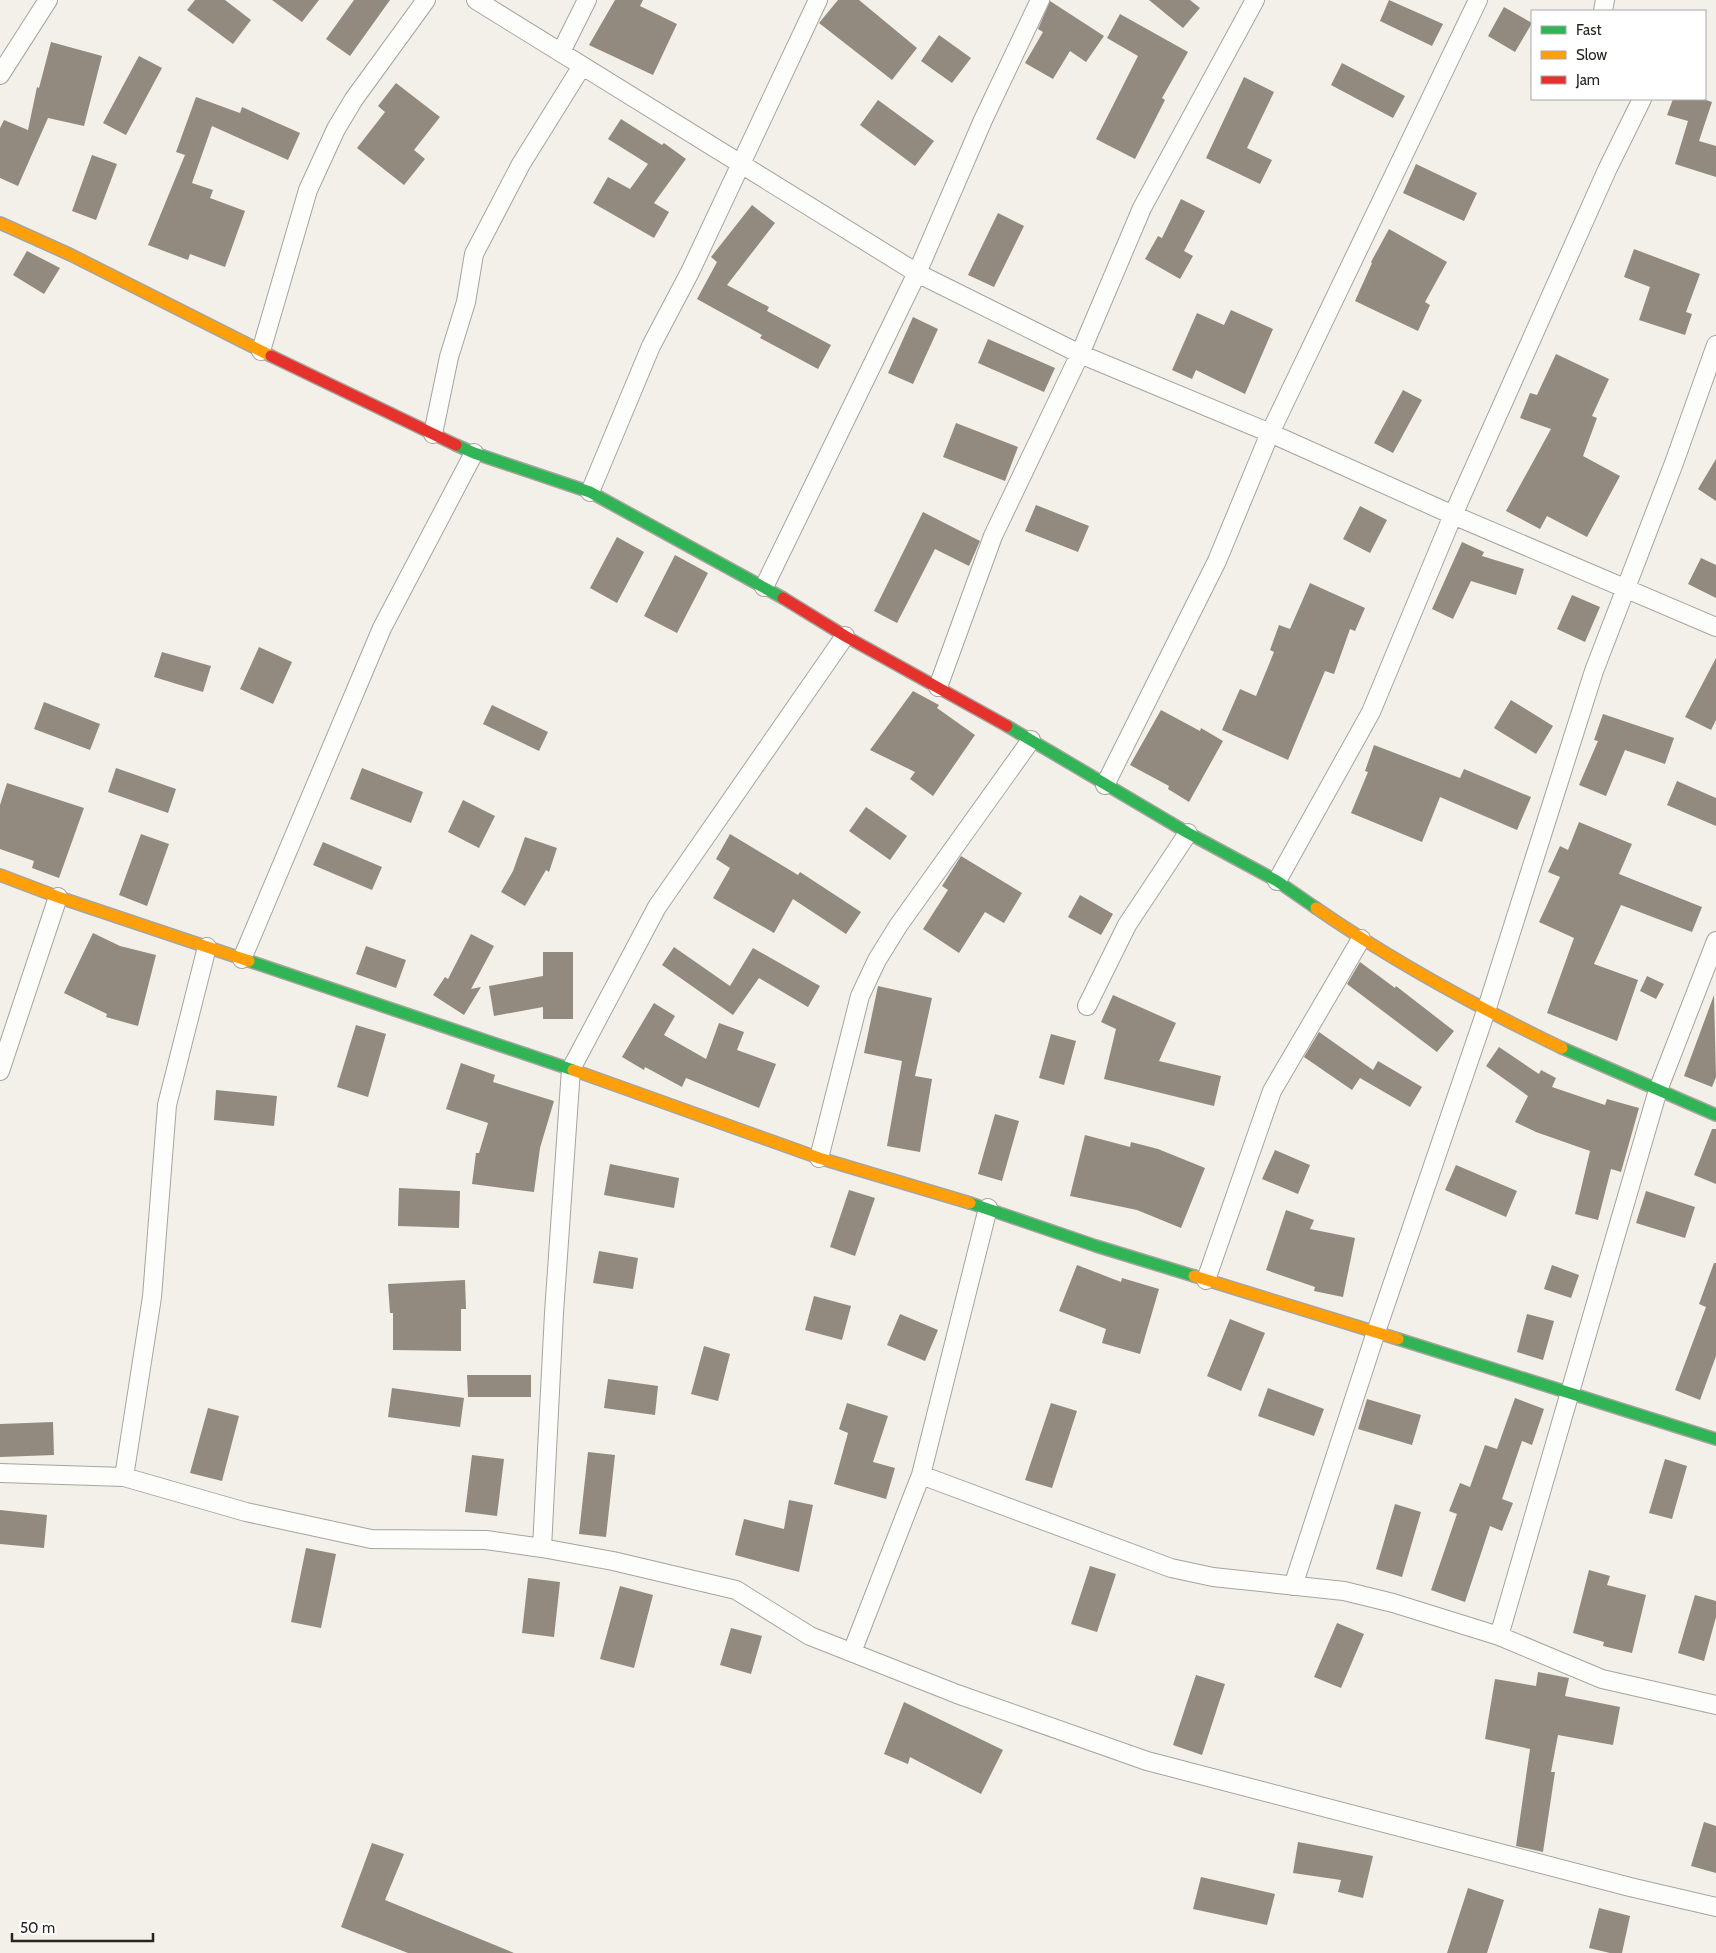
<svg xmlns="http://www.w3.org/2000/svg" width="1716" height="1953" viewBox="0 0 1716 1953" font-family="Cabin,sans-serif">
	<rect width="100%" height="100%" fill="#f2f0e8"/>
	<path fill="#928a7e" d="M195,0H225L251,20L233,44L187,10Z
		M272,0H319L302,22Z
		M354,0H390L350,56L326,39Z
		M615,0H643L640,6L677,24L653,75L589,45Z
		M838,0H859L917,48L892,80L819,23Z
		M1149,0H1190L1200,8L1183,28Z
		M1389,0L1443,24L1432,46L1380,21Z
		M1050,1L1104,36L1086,62L1070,51L1053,79L1025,63L1043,32L1038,29Z
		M1504,7L1532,23L1515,52L1488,36Z
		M1120,14L1188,52L1162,98L1165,100L1135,159L1096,139L1138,56L1107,38Z
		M939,35L971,58L952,83L921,61Z
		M51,42L102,56L84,126L48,118L18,186L0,178V128L4,120L28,130L37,87L39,88Z
		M139,56L162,68L126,135L103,123Z
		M1342,63L1405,96L1393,118L1331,85Z
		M1244,77L1274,92L1247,148L1272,160L1260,184L1206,158Z
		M396,83L440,117L414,150L425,159L404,185L357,148L385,112L378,106Z
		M196,97L240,113L242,107L300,133L288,160L212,126L192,183L213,190L210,198L245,211L225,267L190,254L188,260L148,245L185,155L176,152Z
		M1673,99H1703L1712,102L1699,141L1716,146V177L1675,164L1688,121L1667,115Z
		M878,100L934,141L915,166L860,125Z
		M621,119L662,145L664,143L686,159L654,203L669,212L654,238L593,203L608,177L630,189L648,164L608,139Z
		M92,155L117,164L96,220L72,211Z
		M1416,164L1477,193L1464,221L1403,193Z
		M1181,199L1205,211L1184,251L1193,256L1180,279L1145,259L1158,236L1162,238Z
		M752,205L775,223L727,285L769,307L767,311L831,345L818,369L760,338L762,335L697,299L717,262L711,257Z
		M998,213L1024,226L994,287L968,275Z
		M1389,229L1447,262L1425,302L1430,305L1418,331L1355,301L1372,263L1371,262Z
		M1634,249L1700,274L1686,312L1692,314L1685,335L1639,320L1650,287L1624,277Z
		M27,251L60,268L44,294L13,275Z
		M1231,310L1273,329L1245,394L1196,370L1192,379L1172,370L1197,313L1224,325Z
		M913,317L938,329L913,384L888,373Z
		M988,339L1055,368L1044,392L978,363Z
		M1556,354L1609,379L1592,416L1597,418L1583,456L1620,476L1587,537L1547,516L1540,529L1506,511L1551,429L1520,418L1530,393L1537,395Z
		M1403,390L1422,400L1393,453L1374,443Z
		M956,423L1018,447L1005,481L943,457Z
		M1716,459V501L1698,489Z
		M1036,505L1089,526L1078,552L1025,531Z
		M1360,506L1387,520L1370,553L1343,539Z
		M923,512L980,541L969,566L935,549L897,623L874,611Z
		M617,537L644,552L617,603L590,588Z
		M1462,542L1484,552L1482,556L1524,569L1516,595L1471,581L1453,619L1432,609Z
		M675,555L708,573L677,633L644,616Z
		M1701,558L1716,565V598L1688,584Z
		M1310,583L1365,608L1355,631L1350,629L1334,674L1325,671L1288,760L1222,730L1240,689L1256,696L1274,652L1270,650L1279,625L1290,629Z
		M1572,595L1600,607L1585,642L1557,629Z
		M259,647L292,662L273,704L240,689Z
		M162,652L211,666L203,692L154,677Z
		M1716,658V720L1711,730L1685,717Z
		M913,691L939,705L937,708L975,735L933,796L910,779L915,772L870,750Z
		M1511,700L1553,726L1536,754L1494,728Z
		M44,702L100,724L90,750L34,729Z
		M492,705L548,732L539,751L483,724Z
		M1161,710L1200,731L1201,728L1223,741L1189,802L1168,789L1169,786L1130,765Z
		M1603,714L1674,738L1665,764L1625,750L1606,796L1579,785L1598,741L1594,740Z
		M1374,745L1460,778L1464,769L1531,797L1517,830L1440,797L1422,842L1351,813L1368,772L1365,771Z
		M116,768L176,789L168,813L108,792Z
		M362,768L423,792L411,823L350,799Z
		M1677,781L1716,798V826L1667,805Z
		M7,783L84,808L59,878L32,868L34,861L0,849V805Z
		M463,800L495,816L479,848L448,832Z
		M866,807L907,836L890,860L849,831Z
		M1579,822L1632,844L1619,874L1702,907L1692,932L1621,905L1594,964L1638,980L1617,1041L1547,1013L1574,938L1539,922L1560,877L1548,872L1560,846L1568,850Z
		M141,834L169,844L147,906L119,895Z
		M730,834L798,875L800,872L861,912L846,934L793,899L774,933L713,898L730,868L716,859Z
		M525,837L557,848L549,872L546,870L525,906L501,892L513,871Z
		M323,842L382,867L372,890L313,865Z
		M961,856L1022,893L1004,923L985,912L959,953L923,929L948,890L942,886Z
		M1080,895L1113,914L1101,935L1068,917Z
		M93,933L120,946L156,955L138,1026L106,1017L107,1014L64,993Z
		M471,934L494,946L471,989L481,987L464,1015L433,995L445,977L448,979Z
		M366,946L406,960L396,988L356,974Z
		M674,947L730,986L753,948L820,986L808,1007L759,978L733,1015L662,965Z
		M543,952H573V1019H543V1007L494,1016L489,986L543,976Z
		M1360,962L1395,988L1396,986L1454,1031L1437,1052L1347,984Z
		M1647,976L1664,984L1656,999L1640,991Z
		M878,986L932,998L915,1076L932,1079L920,1152L887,1146L902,1061L864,1053Z
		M1113,995L1176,1023L1159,1061L1221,1076L1214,1106L1104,1079L1116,1029L1101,1022Z
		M1714,995L1716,1077L1712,1087L1684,1076Z
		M654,1003L675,1016L664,1035L706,1059L719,1023L744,1032L737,1050L776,1064L759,1108L686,1078L682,1087L645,1067L644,1070L622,1057Z
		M356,1025L386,1034L368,1097L337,1087Z
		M1319,1032L1373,1070L1378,1061L1422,1087L1410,1107L1360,1078L1352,1090L1304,1057Z
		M1051,1034L1076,1041L1064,1085L1039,1078Z
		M1499,1047L1539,1074L1541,1070L1556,1078L1552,1087L1605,1105L1607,1099L1639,1108L1621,1172L1611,1169L1598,1220L1575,1214L1590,1151L1536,1132L1515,1122L1528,1096L1486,1066Z
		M461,1063L495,1075L493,1082L554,1101L540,1148L534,1192L472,1184L476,1153H479L488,1123L446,1109Z
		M216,1090L277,1096L274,1126L214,1120Z
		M995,1114L1019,1121L1002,1181L978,1174Z
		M1712,1129H1716V1184L1694,1175Z
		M1085,1135L1130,1147L1131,1142L1158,1149L1205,1168L1181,1228L1137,1210L1070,1196Z
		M1275,1150L1310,1165L1298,1194L1262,1179Z
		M610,1164L679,1178L674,1208L604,1195Z
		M1456,1165L1517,1191L1506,1217L1445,1190Z
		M399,1188L460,1191L459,1228L398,1226Z
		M849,1190L875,1198L855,1256L830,1247Z
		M1646,1191L1695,1207L1685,1238L1636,1223Z
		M1286,1210L1314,1220L1310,1229L1355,1238L1343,1297L1314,1291L1315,1287L1266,1270Z
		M599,1251L638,1258L633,1289L593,1283Z
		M1714,1263H1716V1356L1700,1400L1675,1390L1706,1307L1699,1304Z
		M1077,1265L1121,1282L1122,1278L1159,1289L1140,1354L1102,1343L1106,1329L1059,1311Z
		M1552,1265L1579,1275L1571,1298L1544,1289Z
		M465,1280L466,1309H461V1351L393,1350V1313H390L388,1284Z
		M814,1296L851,1306L842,1340L805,1330Z
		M900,1314L938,1330L925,1361L887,1345Z
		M1527,1314L1554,1321L1543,1360L1517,1352Z
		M1230,1319L1265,1333L1241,1391L1207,1376Z
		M704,1346L730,1354L718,1401L691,1394Z
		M467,1375H531V1397H468Z
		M608,1379L658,1386L655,1415L604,1408Z
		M392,1388L464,1398L460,1427L388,1417Z
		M1268,1388L1324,1409L1314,1436L1258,1416Z
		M1515,1398L1544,1409L1532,1445L1522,1441L1502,1499L1513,1503L1502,1531L1490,1526L1465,1602L1431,1590L1457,1514L1449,1511L1460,1483L1470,1487L1485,1445L1497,1449Z
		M1367,1399L1421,1415L1412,1445L1358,1429Z
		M847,1403L888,1416L873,1462L895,1468L886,1499L834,1484L848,1433L839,1429Z
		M1051,1403L1077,1411L1052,1488L1025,1480Z
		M208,1408L239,1416L222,1481L190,1473Z
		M53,1422L54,1455L0,1457V1424Z
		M588,1452L615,1455L606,1537L579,1534Z
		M472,1455L504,1459L497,1516L465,1512Z
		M1665,1459L1687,1466L1672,1519L1649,1513Z
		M789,1500L813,1505L799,1572L735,1555L744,1519L784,1529Z
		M1395,1504L1421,1512L1402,1577L1376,1569Z
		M0,1510L47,1515L44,1548L0,1544Z
		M306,1548L336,1554L321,1628L291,1622Z
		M1090,1566L1116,1574L1097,1632L1071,1624Z
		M1589,1570L1610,1576L1607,1585L1646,1595L1632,1653L1603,1646L1604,1642L1573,1633Z
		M528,1578L560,1582L554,1637L522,1633Z
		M620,1586L653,1595L634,1668L600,1659Z
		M1695,1595L1716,1601V1617L1704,1661L1678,1653Z
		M1337,1623L1364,1634L1341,1688L1314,1677Z
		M731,1628L762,1636L751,1674L720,1665Z
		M1538,1672L1569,1678L1565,1696L1620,1707L1613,1745L1558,1735L1551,1772H1555L1543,1852L1516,1846L1530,1749L1485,1739L1495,1679L1536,1686Z
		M1196,1675L1225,1684L1202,1755L1173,1745Z
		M904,1702L1003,1750L981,1794L910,1757L908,1764L884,1754Z
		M1704,1822L1716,1826V1873L1691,1866Z
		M1298,1842L1373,1856L1363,1898L1338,1892L1341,1880L1293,1873Z
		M372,1843L404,1854L385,1900L514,1953H408L341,1927Z
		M1201,1877L1275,1894L1267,1925L1193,1909Z
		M1468,1888L1504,1900L1487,1953H1447Z
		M1599,1908L1630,1916L1622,1953H1610L1589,1948Z"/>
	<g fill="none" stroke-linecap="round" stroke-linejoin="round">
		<g stroke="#a6a49e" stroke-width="20">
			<path id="street" d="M476,0L917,273L1080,354L1270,433L1453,515L1716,627
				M1603,11L1605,0
				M561,52L587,0
				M0,75L48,0
				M261,351L308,190L336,129L354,99L426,0
				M433,434L449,357L466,302L474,254L521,164L582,66
				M590,492L651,346L690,272L818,0
				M764,587L917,273L983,120L1040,0
				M938,687L993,536L1080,354L1142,208L1255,0
				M1105,785L1217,561L1270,433L1478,0
				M1277,881L1371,712L1453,515L1607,170L1642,99
				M242,959L382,628L474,453
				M1087,1006L1127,925L1188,833
				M0,1071L58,897
				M819,1158L860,996L877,960L898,926L1031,740
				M1206,1280L1272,1091L1361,939
				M0,1473L124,1477L246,1512L371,1539L486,1540L542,1548L613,1561L736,1590L810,1636L957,1694L1147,1761L1630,1887L1716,1907
				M921,1475L1171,1568L1213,1577L1344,1591L1393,1603L1499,1636L1602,1679L1716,1705
				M124,1477L152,1297L167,1105L207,947
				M542,1548L554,1313L571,1069L657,907L845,636
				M1293,1586L1376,1332L1486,1011L1594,671L1674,463L1716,345
				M1499,1636L1658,1090L1716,941
				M852,1652L921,1475L988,1208"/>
		</g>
		<g stroke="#a6a49e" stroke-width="14">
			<path id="fast" d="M456,445L474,453L590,492L783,598
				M1007,726L1188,833L1277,881L1316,908
				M249,961L573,1070
				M1562,1048L1716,1115
				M970,1203L1096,1246L1194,1276
				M1398,1339L1716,1439"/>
		</g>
		<g stroke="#a6a49e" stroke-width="14">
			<path id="slow" d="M0,223L71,255L271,356
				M0,875L58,897L249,961
				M1316,908C1394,962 1477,1007 1562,1048
				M573,1070L819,1158L970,1203
				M1194,1276L1398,1339"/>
		</g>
		<g stroke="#a6a49e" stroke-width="14">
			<path id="jam" d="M271,356L456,445
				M783,598L845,636L1007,726"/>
		</g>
		<use href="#street" stroke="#fdfdfc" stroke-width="18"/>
		<use href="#fast" stroke="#30b455" stroke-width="11"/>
		<use href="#slow" stroke="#ff9f0a" stroke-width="11"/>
		<use href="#jam" stroke="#e5322d" stroke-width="11"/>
	</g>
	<rect x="1531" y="10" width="175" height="90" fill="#ffffff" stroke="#a8a8a5"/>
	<rect x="1541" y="26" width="25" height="8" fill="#30b455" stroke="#a8a8a5"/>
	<text x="1576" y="35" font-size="15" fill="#26251f">Fast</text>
	<rect x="1541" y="51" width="25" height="8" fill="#ff9f0a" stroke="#a8a8a5"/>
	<text x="1576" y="60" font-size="15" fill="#26251f">Slow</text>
	<rect x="1541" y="76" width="25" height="8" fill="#e5322d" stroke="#a8a8a5"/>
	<text x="1576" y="85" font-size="15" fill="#26251f">Jam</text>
	<path d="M12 1933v8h141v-8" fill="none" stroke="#26251f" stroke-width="2.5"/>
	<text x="20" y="1933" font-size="15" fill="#26251f" stroke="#ffffff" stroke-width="4" paint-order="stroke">50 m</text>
</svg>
